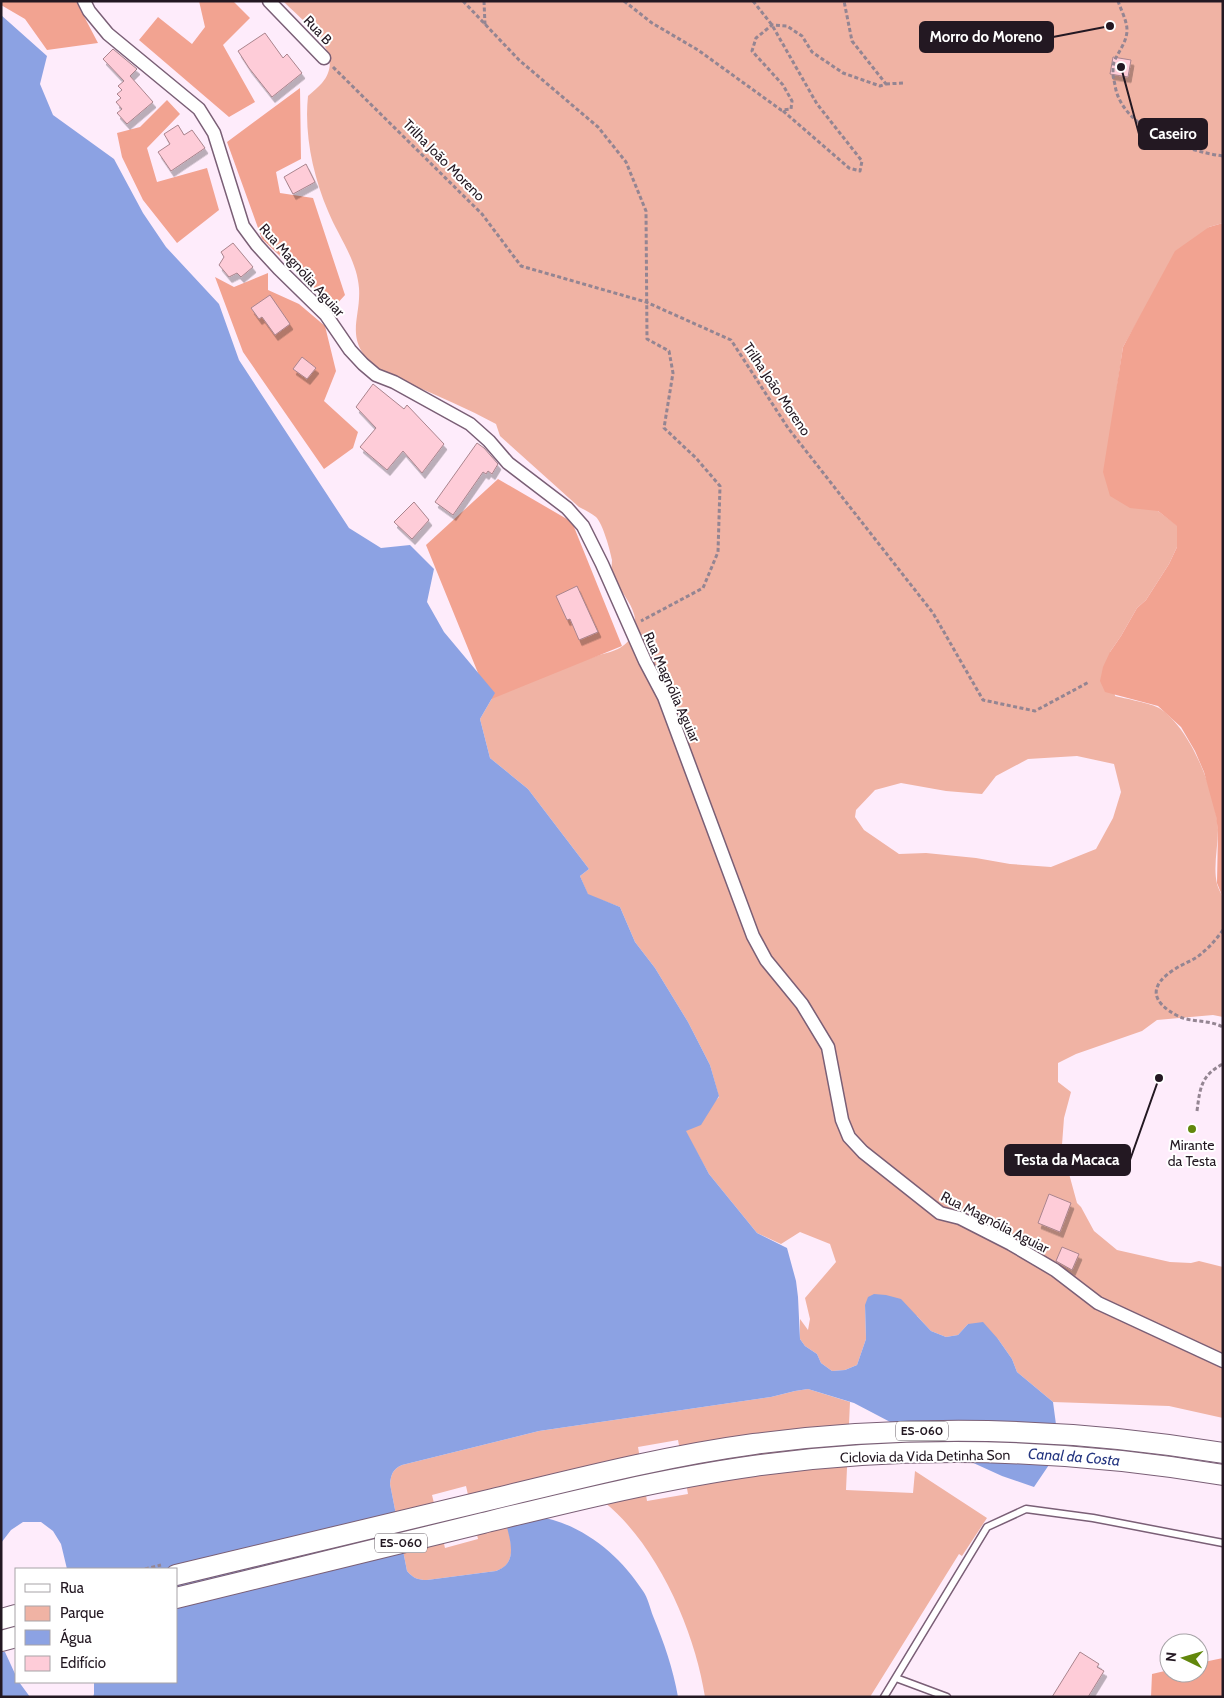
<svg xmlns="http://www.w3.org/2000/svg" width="1224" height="1698" viewBox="0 0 1224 1698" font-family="Cabin,sans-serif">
	<defs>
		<filter id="shadow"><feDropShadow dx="3" dy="5.5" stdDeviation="0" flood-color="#0004"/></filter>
	</defs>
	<rect width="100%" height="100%" fill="#feecfb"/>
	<path fill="#f0b3a4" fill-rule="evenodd" d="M283,1H1223V223L1209,227L1148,303L1123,347L1116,394L1158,511L1178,526L1177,547L1169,564L1146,600L1137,608L1121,636L1110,652L1115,696C1123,698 1153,704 1159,708C1191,728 1216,793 1218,830C1218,847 1213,867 1217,884C1218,888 1221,893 1223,898V1017L1213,1015L1157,1020L1142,1031L1076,1054L1058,1063V1082L1071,1092L1064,1118L1061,1158L1068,1170L1077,1203L1081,1207L1094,1231L1117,1250L1170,1262L1191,1263L1199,1261L1223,1267V1418L1169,1406L1053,1402L1017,1372L1012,1359L998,1339L968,1324L958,1335L946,1337L931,1331L917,1316L865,1305L866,1339L857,1365L845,1370L832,1371L821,1363L817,1354L805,1346L800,1339V1319L808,1330L810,1319L805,1298L836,1262L830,1244L800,1232L781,1244L757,1233L709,1174L685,1131L719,1097L710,1065L688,1022L655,968L635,942L620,907L588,895L580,876L589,869L528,789L490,758L480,719L495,693L599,655C615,651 628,648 634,630C641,608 617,592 612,571C611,568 612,564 612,560C610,550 603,524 596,517C591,513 585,510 579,507L500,436L496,424C468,409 439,396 410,384C400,380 387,377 378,371C374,369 371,363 368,360C346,335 361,317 359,288C357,260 338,236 328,211C313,176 304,134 308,96C313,92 318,87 322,83C348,52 302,21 283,1ZM1077,756L1114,764L1121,792L1113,818L1096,849L1051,867L1010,864L976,858L926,853L899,854L864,830L855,817L856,810L875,790L901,783L946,791L982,794L996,776L1028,759Z
		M808,1389L850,1402L846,1490L913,1493L915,1471L987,1518L962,1556L959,1554L870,1697H705C694,1624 647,1519 578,1485L506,1504C503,1526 525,1562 496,1571L427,1580C418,1580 413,1578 407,1571L390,1484C391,1474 393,1469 402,1465L539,1431L771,1397L795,1391ZM678,1440L688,1494L647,1501L638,1447ZM466,1486L478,1539L445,1548L432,1495Z"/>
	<path fill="#f2a391" d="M1,1H76L98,43L47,50L25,19L1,5Z
		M199,1H233L250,18L223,45L255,102L229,117L139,40L158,17L192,44L205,27Z
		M300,88L301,159L276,172L280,193L313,198L345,295L334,307L262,239L227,142Z
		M167,100L180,114L147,148L157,182L207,168L219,210L177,243L143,200L122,157L117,133L140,127Z
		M1223,223V898L1217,883L1218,831L1216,816L1204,772L1195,751L1181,727L1158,706L1105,692L1100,681L1103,667L1110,652L1121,636L1137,608L1146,600L1169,564L1177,547V526L1158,511L1130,508L1110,496L1103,472L1123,347L1175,251L1209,227Z
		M268,273V290L299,304L325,326L336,371L324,401L358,432L353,448L324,469L243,352L215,277L234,287Z
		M498,479L572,522L622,646L489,700L426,545Z
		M1223,1658V1697H1151L1152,1674L1169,1670V1673H1199V1663Z"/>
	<path fill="#8ca2e3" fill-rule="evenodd" d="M1,15L47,56L40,84L53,115L114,159L143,213L166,247L219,304L239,360L349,528L381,548L410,545L434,569L427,602L444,632L495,693L480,719L490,758L528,789L589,869L580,876L588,894L620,907L635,942L655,968L688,1022L710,1065L719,1096L701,1125L686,1131L709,1174L757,1233L787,1248L796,1281L798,1297L800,1339L805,1346L817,1354L821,1363L832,1371L845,1370L857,1365L866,1339L865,1305L868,1297L874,1294L886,1295L901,1299L931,1331L946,1337L958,1335L968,1324L983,1322L998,1339L1012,1359L1017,1372L1053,1402L1057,1432V1453L1034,1487L1002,1476L936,1446L854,1403L808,1389L795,1391L771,1397L539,1431L402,1465C393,1469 391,1474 390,1484L407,1571C413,1578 418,1580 427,1580L496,1571C520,1563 509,1538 505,1519C515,1518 527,1514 536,1516C581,1523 619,1554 643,1591C648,1598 650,1608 653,1616C664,1643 673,1668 678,1697H1ZM16,1569H176V1682H16Z"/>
	<path fill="#feecfb" d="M23,1522H41L53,1531L61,1544L67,1569H16V1676L5,1652H1V1543L11,1530Z
		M19,1682H94V1694L93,1697H30Z"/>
	<path fill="#feccd8" stroke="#a9848d" filter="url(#shadow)" d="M265,33L283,58L287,54L302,73L272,97L249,68L238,51Z
		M113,49L137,69L130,76L153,102L127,124L117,113L122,109L116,102L121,98L117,94L122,90L118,86L124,81L103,59Z
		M1113,57L1131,60L1128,77L1110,74Z
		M178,125L184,135L192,130L205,148L171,171L158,152L170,144L164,134Z
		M306,164L315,182L293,194L284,177Z
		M233,243L253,267L241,277L237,273L229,277L219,265L224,257L221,252Z
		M270,295L290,324L275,335L262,317L259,319L251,308Z
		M302,357L316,368L307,379L293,369Z
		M373,384L404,409L407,405L444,444L422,473L403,451L387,470L360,447L376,428L356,407Z
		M477,443L484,448L498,464L492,474L488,471L486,474L483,472L453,515L435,502Z
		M414,502L429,520L412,539L394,522Z
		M577,586L598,632L579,640L570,619L567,620L556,596Z
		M1049,1194L1071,1203L1060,1232L1038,1223Z
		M1062,1247L1079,1254L1072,1270L1056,1261Z
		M1080,1652L1099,1664L1097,1667L1104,1671L1088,1697H1052Z"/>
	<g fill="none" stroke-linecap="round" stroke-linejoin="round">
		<g stroke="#7a5f76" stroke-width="9">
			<path id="lane" d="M896,1678L947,1697
				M884,1697L987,1527L1026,1509L1093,1518L1223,1543"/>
		</g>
		<g stroke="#7a5f76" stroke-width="15">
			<path id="street" d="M84,1L89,11L108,34L199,109L214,133L243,226L257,245L279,269L326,315L350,350L363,364L376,375L394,382L470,424L489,441L508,463L567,508L583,526L602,564L645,661L664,697L753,936L766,960L802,1004L828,1047L842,1120L849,1137L863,1152L940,1213L960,1218L1011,1244L1055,1270L1098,1303L1223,1361
				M269,1L324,58"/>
		</g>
		<g stroke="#7a5f76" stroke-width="22">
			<g id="primary">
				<path d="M176,1575C282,1550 387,1524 493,1499C580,1478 666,1456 754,1444C910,1424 1068,1427 1223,1453"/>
				<path id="s1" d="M176,1598C278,1573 381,1548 483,1523C573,1501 662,1479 754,1466C910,1444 1068,1449 1223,1475"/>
				<path d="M1,1619L16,1615"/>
				<path d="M1,1641L16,1637"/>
			</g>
		</g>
		<path stroke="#948592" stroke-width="3" stroke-dasharray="4 2.5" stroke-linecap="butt" d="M463,1L519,60L598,127L626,162L646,211L647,339L669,351L673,373L664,428L696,458L720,486L718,552L703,588L641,621
			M484,1L485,25
			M624,1L652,23L698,50L781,110L791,109L792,101L783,85L752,51L756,38L772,25L787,26L802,36L812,52L843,73L880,86L886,84L852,41L844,1
			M753,1L772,25L817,104L862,161L860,171L849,168L782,110
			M1118,1C1121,10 1127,21 1127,30C1127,42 1118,52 1114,62C1113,65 1113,70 1113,73C1113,78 1114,80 1115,85C1121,128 1185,151 1223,156
			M333,67L482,214L521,266L646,302L731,340L788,428L933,613L983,700L1035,711L1089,682
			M886,84L903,83
			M1223,930C1217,938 1210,947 1202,953C1195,960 1184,963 1175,969C1148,986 1151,1002 1178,1016C1192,1023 1207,1019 1223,1027
			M1197,1111C1200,1088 1201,1075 1223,1064
			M145,1569L161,1565"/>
		<use href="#lane" stroke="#fff" stroke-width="6"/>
		<use href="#street" stroke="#fff" stroke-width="12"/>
		<use href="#primary" stroke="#fff" stroke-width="20"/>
	</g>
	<circle fill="#62870c" stroke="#fff" stroke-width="2" cx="1192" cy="1129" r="5"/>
	<g text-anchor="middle" stroke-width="4" stroke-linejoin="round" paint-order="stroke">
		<g fill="#fff" stroke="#655d64" stroke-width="1">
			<rect x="896" y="1421.5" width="52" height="19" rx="4"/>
			<rect x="375" y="1533.5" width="52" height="19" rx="4"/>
		</g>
		<g font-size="12" font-weight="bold" fill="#231822">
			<text x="922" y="1435">ES-060</text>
			<text x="401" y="1547">ES-060</text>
		</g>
		<g font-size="14" fill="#231822" stroke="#fff">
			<text transform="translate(318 30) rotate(46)" y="5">Rua B</text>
			<text transform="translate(444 160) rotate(45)" y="5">Trilha João Moreno</text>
			<text transform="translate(302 270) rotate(48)" y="5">Rua Magnólia Aguiar</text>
			<text transform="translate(777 389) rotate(56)" y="5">Trilha João Moreno</text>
			<text transform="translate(672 687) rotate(66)" y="5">Rua Magnólia Aguiar</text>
			<text transform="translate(995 1222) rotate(27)" y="5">Rua Magnólia Aguiar</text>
			<text transform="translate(925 1456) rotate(-1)" y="5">Ciclovia da Vida Detinha Son</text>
		</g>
		<g font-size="14" fill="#231822" stroke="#fff">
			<text x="1192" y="1150">Mirante<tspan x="1192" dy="16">da Testa</tspan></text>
		</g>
		<g font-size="15" font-style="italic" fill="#253681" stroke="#fff">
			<text dy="5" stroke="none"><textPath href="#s1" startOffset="914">Canal da Costa</textPath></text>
		</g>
	</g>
	<path fill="none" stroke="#231822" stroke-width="2" d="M1110 26L1053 37M1121 67L1139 134M1159 1078L1130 1160"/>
	<g fill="#231822" stroke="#fff" stroke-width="2">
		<circle cx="1110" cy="26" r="5"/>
		<circle cx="1121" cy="67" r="5"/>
		<circle cx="1159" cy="1078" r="5"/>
	</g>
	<g fill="#231822" stroke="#231822" stroke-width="2">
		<rect x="920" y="22" width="133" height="30" rx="5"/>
		<rect x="1139" y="119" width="68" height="30" rx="5"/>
		<rect x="1005" y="1145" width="125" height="30" rx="5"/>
	</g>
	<g font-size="15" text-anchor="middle" font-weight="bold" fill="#fff">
		<text x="986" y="42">Morro do Moreno</text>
		<text x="1173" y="139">Caseiro</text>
		<text x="1067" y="1165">Testa da Macaca</text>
	</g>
	<rect width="1224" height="1698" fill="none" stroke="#231822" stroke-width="5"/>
	<rect x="15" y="1568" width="162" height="115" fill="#ffffff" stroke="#a7a3a7"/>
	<rect x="25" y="1584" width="25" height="8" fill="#ffffff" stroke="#a7a3a7"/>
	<text x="60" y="1593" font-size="15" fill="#231822">Rua</text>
	<rect x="25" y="1606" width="25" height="15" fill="#f0b3a4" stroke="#a7a3a7"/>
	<text x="60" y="1618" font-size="15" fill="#231822">Parque</text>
	<rect x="25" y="1630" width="25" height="15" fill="#8ca2e3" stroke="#a7a3a7"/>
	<text x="60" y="1643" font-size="15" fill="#231822">Água</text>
	<rect x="25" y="1656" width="25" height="15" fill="#feccd8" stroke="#a7a3a7"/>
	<text x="60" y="1668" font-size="15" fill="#231822">Edifício</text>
	<g transform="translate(1184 1658) rotate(275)"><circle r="24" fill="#ffffff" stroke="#a7a3a7"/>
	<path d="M0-4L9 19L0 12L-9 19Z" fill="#62870c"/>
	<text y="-8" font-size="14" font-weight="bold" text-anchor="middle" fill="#231822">N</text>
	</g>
</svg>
